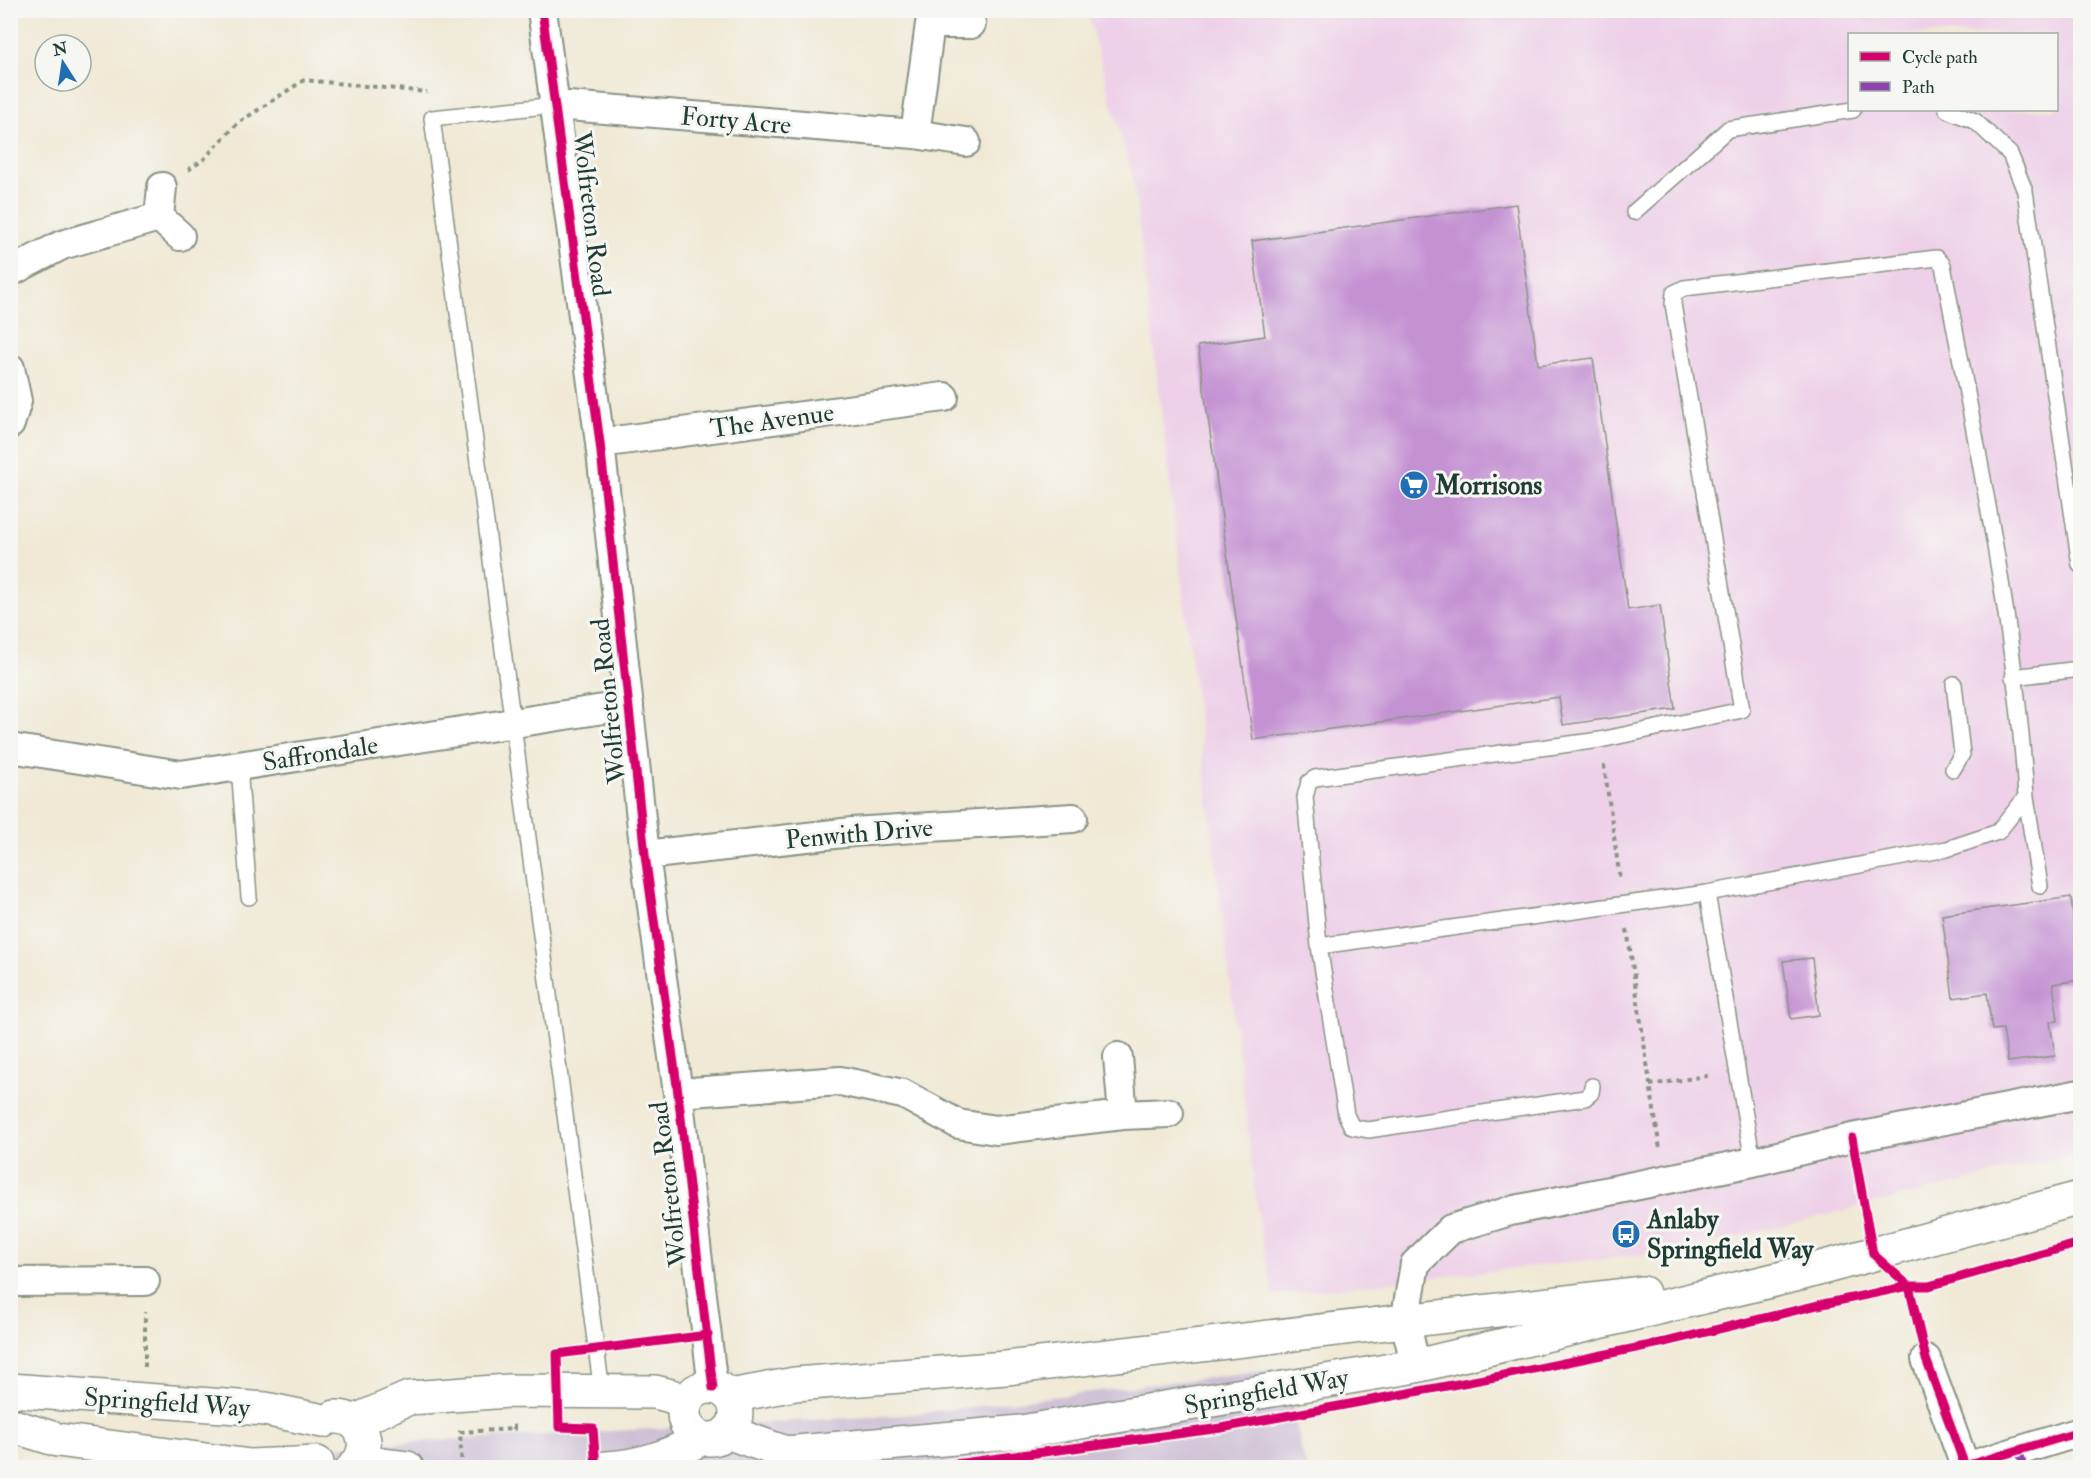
<svg xmlns="http://www.w3.org/2000/svg" width="2091" height="1478" viewBox="0 0 2091 1478" font-family="'IM FELL Double Pica',serif">
	<rect width="100%" height="100%" fill="#f6f6f2"/>
	<filter id="ink" filterUnits="userSpaceOnUse"><feTurbulence type="fractalNoise" baseFrequency=".0167" numOctaves="2"/><feDisplacementMap in="SourceGraphic" scale="12" xChannelSelector="R" yChannelSelector="G"/><feConvolveMatrix kernelMatrix="1 2 1 2 8 2 1 2 1" color-interpolation-filters="sRGB"/></filter>
	<filter id="wash" filterUnits="userSpaceOnUse"><feTurbulence type="fractalNoise" baseFrequency=".008" numOctaves="4" result="noise"/><feDisplacementMap in="SourceGraphic" scale="24" xChannelSelector="R" yChannelSelector="G"/><feGaussianBlur stdDeviation="1.35" result="paint"/><feColorMatrix in="noise" values="0 0 0 0 0 0 0 0 0 0 0 0 0 0 0 0 0 1.4 0 .05"/><feComposite in="paint" operator="in"/></filter>
	<g filter="url(#wash)">
		<rect width="100%" height="100%" fill="#f0e9d5"/>
		<path fill="#eed0e8" fill-rule="evenodd" d="M2064,10L2080,23V1153L1683,1250L1273,1295L1259,1224L1134,184L1087,11ZM1850,34H2056V110H1850Z"/>
		<path fill="#ccbed4" d="M1286,1368L1301,1450L1307,1467L338,1468L339,1446L904,1415Z"/>
		<g id="blocks">
			<path fill="#c492d3" d="M1516,204L1538,365L1593,358L1628,610L1660,605L1675,709L1563,725L1559,697L1253,740L1198,346L1265,336L1252,241Z
				M2071,897L2080,980L2053,984L2058,1021L2050,1022L2055,1056L2008,1062L2003,1029L1992,1030L1987,993L1953,998L1942,915Z
				M1812,958L1819,1015L1791,1019L1783,961Z"/>
		</g>
	</g>
	<g filter="url(#ink)">
		<use href="#blocks" fill-opacity="0" stroke="#889384" stroke-width="1.5"/>
		<g fill="none" stroke-linecap="round" stroke-linejoin="round">
			<g stroke="#889384" stroke-width="18">
				<path id="service" d="M556,105L432,118L602,1392
					M1947,110L1975,121L2010,154L2025,191L2080,565
					M1634,212L1728,129L1853,110
					M2013,677L2080,669
					M239,766L249,897
					M1953,769L1962,754L1954,684
					M2026,797L2040,886
					M1319,946L1707,893L1753,1162
					M1592,1086L1591,1093L1585,1098L1368,1130L1352,1127L1346,1115L1319,946L1305,797L1309,782L1315,778L1600,740L1742,710L1673,304L1674,293L1684,288L1937,258L1943,265C1975,442 2015,618 2026,797L1998,832L1947,849L1707,893"/>
			</g>
			<g stroke="#889384" stroke-width="32">
				<path id="minor" d="M542,10L600,443L645,855L678,1093L713,1388
					M556,105L915,134L966,142
					M915,134L930,24H971
					M162,187L159,217L180,236
					M10,272L62,245L159,217
					M10,368L17,401L10,424
					M600,443L944,397
					M10,748L181,775L629,705
					M645,855L852,832L1073,818
					M1118,1057L1123,1115
					M678,1093L840,1081L903,1094L958,1124L996,1130L1123,1115L1169,1113
					M10,1282L145,1281
					M1926,1359L1965,1466
					M1416,1366L1405,1322L1415,1264L1451,1229L1510,1211L1753,1162L1852,1138L2080,1094
					M1963,1468L2080,1432"/>
			</g>
			<g stroke="#889384" stroke-width="36">
				<path id="secondary" d="M684 1413a26 26 0 1 1 52 0a26 26 0 1 1-52 0Z
					M10,1390L265,1409L323,1421
					M730,1396L795,1384L1006,1368L1643,1293
					M335,1417C364,1416 374,1449 353,1468
					M353,1422L409,1398L509,1391L655,1392L671,1396L686,1404
					M10,1425L58,1440L250,1466L317,1463
					M727,1432L786,1453L1021,1432L1416,1366L1799,1274L2080,1198
					M362,1458L381,1465L407,1468
					M606,1468C644,1466 669,1456 703,1438"/>
			</g>
			<path stroke="#889384" stroke-width="4" stroke-dasharray="4.5 4.5" stroke-linecap="butt" d="M188,170L203,160L238,123L304,80L427,92
				M1604,765L1620,880
				M1627,929L1660,1150
				M1650,1085L1712,1075
				M145,1367V1312
				M462,1468L460,1432L514,1429V1424"/>
			<use href="#service" stroke="#fff" stroke-width="15"/>
			<use href="#minor" stroke="#fff" stroke-width="28"/>
			<use href="#secondary" stroke="#fff" stroke-width="33"/>
			<path stroke="#8e44ad" stroke-width="8" stroke-dasharray="15 8" stroke-linecap="butt" d="M2019,1450L2024,1468"/>
			<g stroke="#f6f6f2" stroke-width="13">
				<path id="cycleway" d="M542,10L600,443L645,855L678,1093L713,1388
					M1852,1138L1873,1254L1909,1286L1926,1359L1965,1466L2080,1432
					M596,1468L593,1428L559,1427L557,1354L708,1335
					M925,1468L1221,1428L1495,1377L1665,1342L1818,1305L1909,1286H1929L2080,1243"/>
			</g>
			<use href="#cycleway" stroke="#d6006c" stroke-width="9"/>
		</g>
	</g>
	<defs>
		<g id="supermarket-disc" transform="scale(1.5)"><circle r="9.5" fill="#1f6fb2" stroke="#f6f6f2"/><path d="M-6-5.5h2.5l.6 2H6L4.5 2H-2.5L-4.4-4H-6ZM-1.5 3.2a1.3 1.3 0 1 0 .1 0ZM3 3.2a1.3 1.3 0 1 0 .1 0Z" fill="#fff"/></g>
		<g id="bus-disc" transform="scale(1.5)"><circle r="9.5" fill="#1f6fb2" stroke="#f6f6f2"/><path d="M-5-6H5V4H4V6H2V4H-2V6H-4V4H-5ZM-3.5-4V0h7V-4ZM-3.5 1.2v1.5H-2V1.2ZM2 1.2v1.5H3.5V1.2Z" fill="#fff"/></g>
	</defs>
	<g fill-rule="evenodd">
		<use href="#supermarket-disc" x="1414" y="485"/>
		<use href="#bus-disc" x="1626" y="1234"/>
	</g>
	<g text-anchor="middle" stroke-width="6" stroke-linejoin="round" paint-order="stroke">
		<g font-size="26" fill="#1f3d34" stroke="#f6f6f2">
			<text transform="translate(736 120) rotate(5)" y="9">Forty Acre</text>
			<text transform="translate(592 214) rotate(83)" y="9">Wolfreton Road</text>
			<text transform="translate(772 420) rotate(-8)" y="9">The Avenue</text>
			<text transform="translate(608 701) rotate(-96)" y="9">Wolfreton Road</text>
			<text transform="translate(320 753) rotate(-9)" y="9">Saffrondale</text>
			<text transform="translate(859 833) rotate(-5)" y="9">Penwith Drive</text>
			<text transform="translate(668 1184) rotate(-97)" y="9">Wolfreton Road</text>
			<text transform="translate(1266 1391) rotate(-10)" y="9">Springfield Way</text>
			<text transform="translate(167 1402) rotate(4)" y="9">Springfield Way</text>
		</g>
		<g font-size="26" font-weight="bold" fill="#1f3d34" stroke="#f6f6f2" text-anchor="start">
			<text x="1435" y="494">Morrisons</text>
			<text x="1647" y="1228">Anlaby<tspan x="1647" dy="30">Springfield Way</tspan></text>
		</g>
	</g>
	<rect width="2091" height="1478" fill="none" stroke="#f6f6f2" stroke-width="36"/>
	<rect x="1848" y="33" width="210" height="78" fill="#f6f6f2" stroke="#a0aca6" stroke-width="1.5"/>
	<rect x="1860" y="52" width="30" height="9" fill="#d6006c" stroke="#a0aca6" stroke-width="1.5"/>
	<text x="1902" y="63" font-size="18" fill="#1f3d34">Cycle path</text>
	<rect x="1860" y="82" width="30" height="9" fill="#8e44ad" stroke="#a0aca6" stroke-width="1.5"/>
	<text x="1902" y="93" font-size="18" fill="#1f3d34">Path</text>
	<g transform="translate(63 63) rotate(348)"><circle r="28" fill="#f6f6f2" stroke="#a0aca6" stroke-width="1.5"/>
	<path d="M0-4.5L10 22L0 15L-10 22Z" fill="#1f6fb2"/>
	<text y="-9" font-size="16" font-weight="bold" text-anchor="middle" fill="#1f3d34">N</text>
	</g>
</svg>
